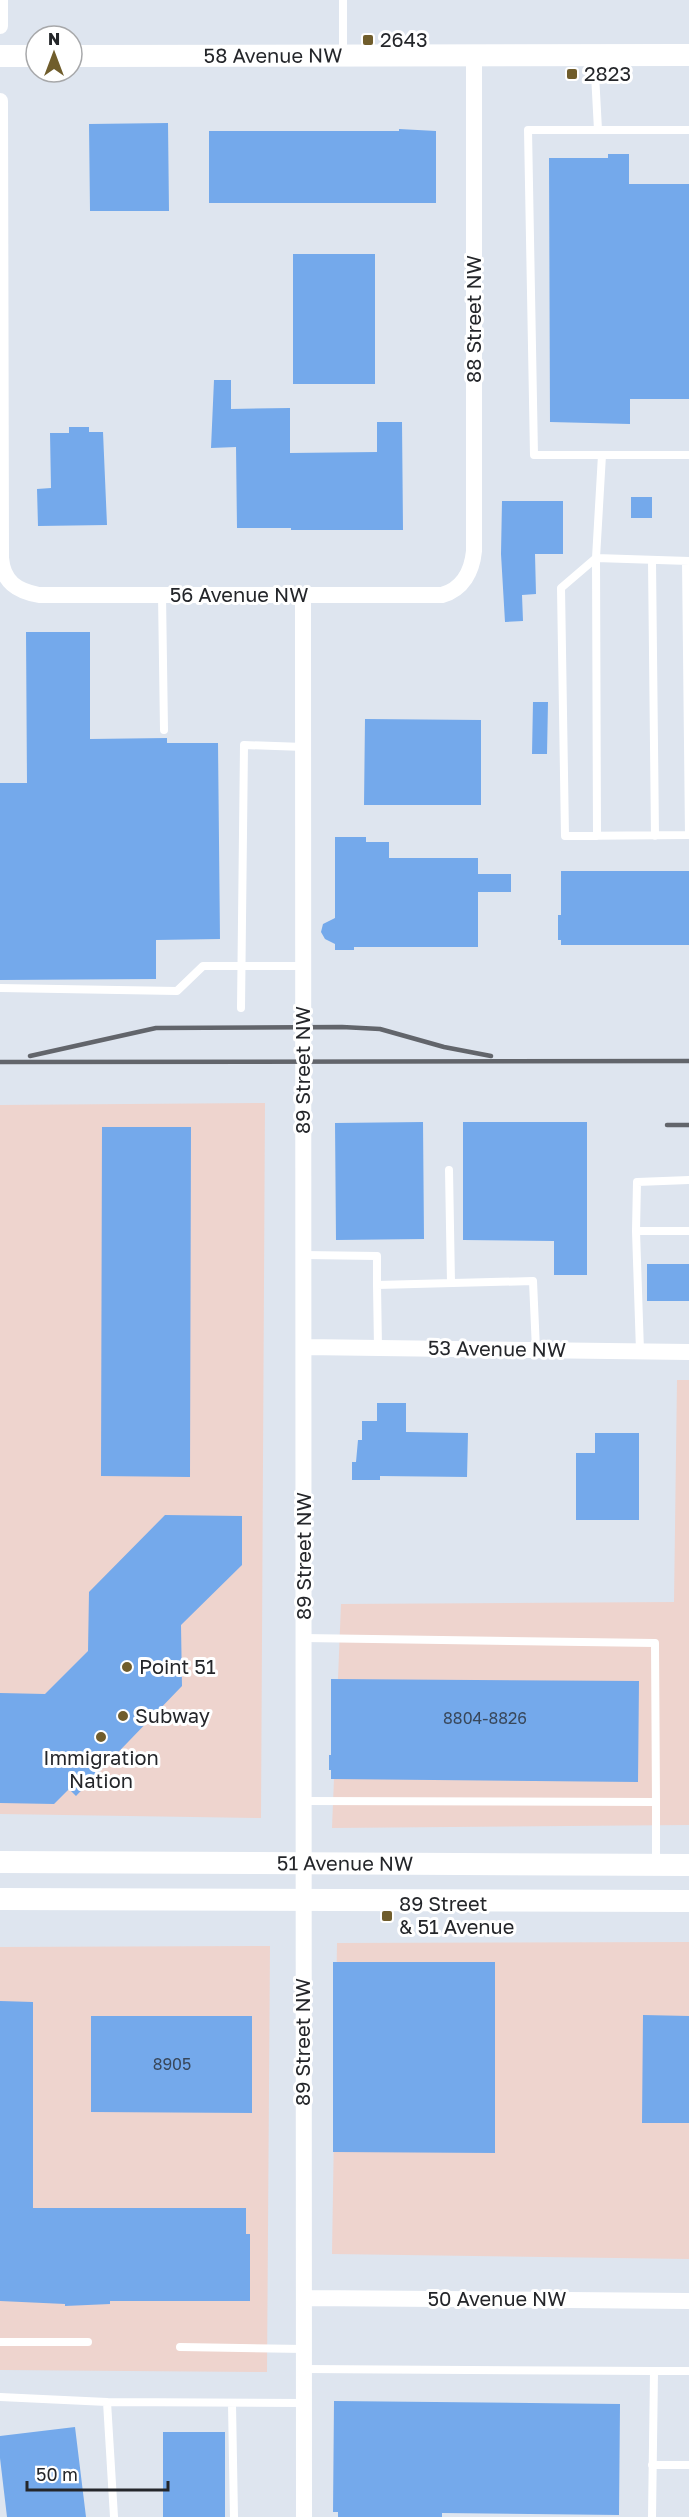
<svg xmlns="http://www.w3.org/2000/svg" width="689" height="2517" viewBox="0 0 689 2517" font-family="'Golos Text',sans-serif">
	<rect width="100%" height="100%" fill="#dee5ef"/>
	<path fill="#eed4ce" d="M265,1103L261,1818L0,1814V1105Z
		M677,1380H689V1825L332,1828L341,1604L674,1602Z
		M689,1942V2259L332,2254L337,1943Z
		M270,1946L267,2372L0,2370V1947Z"/>
	<path fill="#74a9eb" d="M168,123L169,211H90L89,124Z
		M399,129L436,131V203H209V131H399Z
		M608,154H629V184H689V399H630V424L550,422L549,158H608Z
		M293,254H375V384H293Z
		M214,380H231V409L290,408V453L377,452V422H402L403,530H291V528H237L236,447L211,448Z
		M69,427H89V432H103L107,525L38,526L37,489L51,488L50,433H69Z
		M631,497H652V518H631Z
		M502,501H563V554H535L536,594L522,595L523,621L505,622L501,554Z
		M26,632H90V739L167,738V743H218L220,939L156,940V979L0,980V783H27Z
		M533,702H548L547,754H532Z
		M365,719L481,720V805H364Z
		M335,837H366V842H389V858H478V874H511V892H478V947H354V950H335V944L325,939L321,932L323,924L335,918Z
		M561,871H689V945H561V940H558V915H561Z
		M423,1122L424,1239L336,1240L335,1123Z
		M463,1122H587V1275H554V1241L463,1240Z
		M102,1127H191L190,1477L101,1476Z
		M647,1264H689V1301H647Z
		M377,1403H406V1432L468,1433L467,1477L380,1476V1480H352V1462H356L358,1440H362V1421H377Z
		M595,1433H639V1520H576V1453H595Z
		M165,1515L242,1516V1565L181,1625L182,1686L76,1796L69,1789L54,1804L0,1803V1693L45,1694L88,1651L89,1592Z
		M331,1679L639,1681L638,1782L331,1779V1770H329V1755H331Z
		M333,1962H495V2153L333,2152Z
		M0,2001L33,2002V2208H246V2234H250V2301H110V2304L65,2306V2304L0,2301Z
		M643,2015L689,2016V2123H642Z
		M91,2016H252V2113L91,2112Z
		M334,2401L620,2404L619,2515L442,2513V2517H338V2512H333Z
		M75,2427L86,2517H7L0,2458V2436Z
		M163,2432H225V2517H163Z"/>
	<g fill="none" stroke-linecap="round" stroke-linejoin="round">
		<path stroke="#fff" stroke-width="8" d="M343,55V0
			M594,55L598,130H689
			M598,130H528L534,455H689
			M602,455L596,558L689,561
			M596,558L561,588L565,836L689,835L686,561
			M596,558L597,836
			M652,561L655,836
			M162,595L164,730
			M0,988L177,991L203,966H305
			M241,1008L244,745L304,747
			M449,1170L451,1283
			M636,1231L637,1182L689,1180
			M304,1255L377,1256V1285
			M378,1348L377,1285L533,1281L536,1350
			M640,1351L636,1231H689
			M303,1801L656,1802L655,1643L304,1638
			M656,1865V1802
			M0,2342H88
			M180,2347L305,2349
			M305,2369L654,2371L652,2517
			M654,2371H689
			M0,2397L107,2402L304,2403
			M107,2402L114,2517
			M232,2404L234,2517
			M652,2465H689"/>
		<path stroke="#fff" stroke-width="16" d="M0,26V0
			M0,101L1,558C3,582 17,591 39,595H442C463,589 472,571 474,551V55
			M303,595L304,2517
			M305,1347L689,1352
			M305,2298L689,2301"/>
		<g stroke="#fff" stroke-width="22">
			<path d="M0,56H36"/>
			<path id="s1" d="M72,56L689,55"/>
			<path id="s2" d="M0,1862L689,1865"/>
			<path d="M0,1899L689,1901"/>
		</g>
		<path stroke="#62656b" stroke-width="4.5" d="M30,1056L156,1028L342,1027L380,1029L444,1047L491,1056
			M0,1062L689,1061
			M667,1125H689"/>
	</g>
	<g fill="#705d2c" stroke="#fff" stroke-width="2">
		<rect x="362" y="34" width="12" height="12" rx="3"/>
		<rect x="566" y="68" width="12" height="12" rx="3"/>
		<circle cx="127" cy="1667" r="6"/>
		<circle cx="123" cy="1716" r="6"/>
		<circle cx="101" cy="1737" r="6"/>
		<rect x="381" y="1910" width="12" height="12" rx="3"/>
	</g>
	<g text-anchor="middle" stroke-width="6" stroke-linejoin="round" paint-order="stroke">
		<g font-size="16" fill="#38475a">
			<text x="485" y="1724">8804-8826</text>
			<text x="172" y="2070">8905</text>
		</g>
		<g font-size="20" fill="#24262a" stroke="#fff" text-anchor="start">
			<text x="380" y="47">2643</text>
			<text x="584" y="81">2823</text>
			<text x="139" y="1674">Point 51</text>
			<text x="135" y="1723">Subway</text>
			<text x="101" y="1765" text-anchor="middle">Immigration<tspan x="101" dy="23">Nation</tspan></text>
			<text x="399" y="1911">89 Street<tspan x="399" dy="23">&amp; 51 Avenue</tspan></text>
		</g>
		<g font-size="20" fill="#24262a" stroke="#fff">
			<text dy="7" stroke="none"><textPath href="#s1" startOffset="201">58 Avenue NW</textPath></text>
			<text transform="translate(474 319) rotate(-90)" y="7">88 Street NW</text>
			<text x="239" y="602">56 Avenue NW</text>
			<text transform="translate(303 1070) rotate(-90)" y="7">89 Street NW</text>
			<text transform="translate(497 1349) rotate(1)" y="7">53 Avenue NW</text>
			<text transform="translate(304 1556) rotate(-90)" y="7">89 Street NW</text>
			<text dy="7" stroke="none"><textPath href="#s2" startOffset="345">51 Avenue NW</textPath></text>
			<text transform="translate(303 2042) rotate(-90)" y="7">89 Street NW</text>
			<text x="497" y="2306">50 Avenue NW</text>
		</g>
	</g>
	<g transform="translate(54 54)"><circle r="28" fill="#ffffff" stroke="#a7a8aa" stroke-width="1.5"/>
	<path d="M0-4.5L10 22L0 15L-10 22Z" fill="#705d2c"/>
	<text y="-9" font-size="16" font-weight="bold" text-anchor="middle" fill="#24262a">N</text>
	</g>
	<path d="M27 2481v9h141v-9" fill="none" stroke="#24262a" stroke-width="3"/>
	<text x="36" y="2481" font-size="18" fill="#24262a" stroke="#ffffff" stroke-width="4.5" paint-order="stroke">50 m</text>
</svg>
